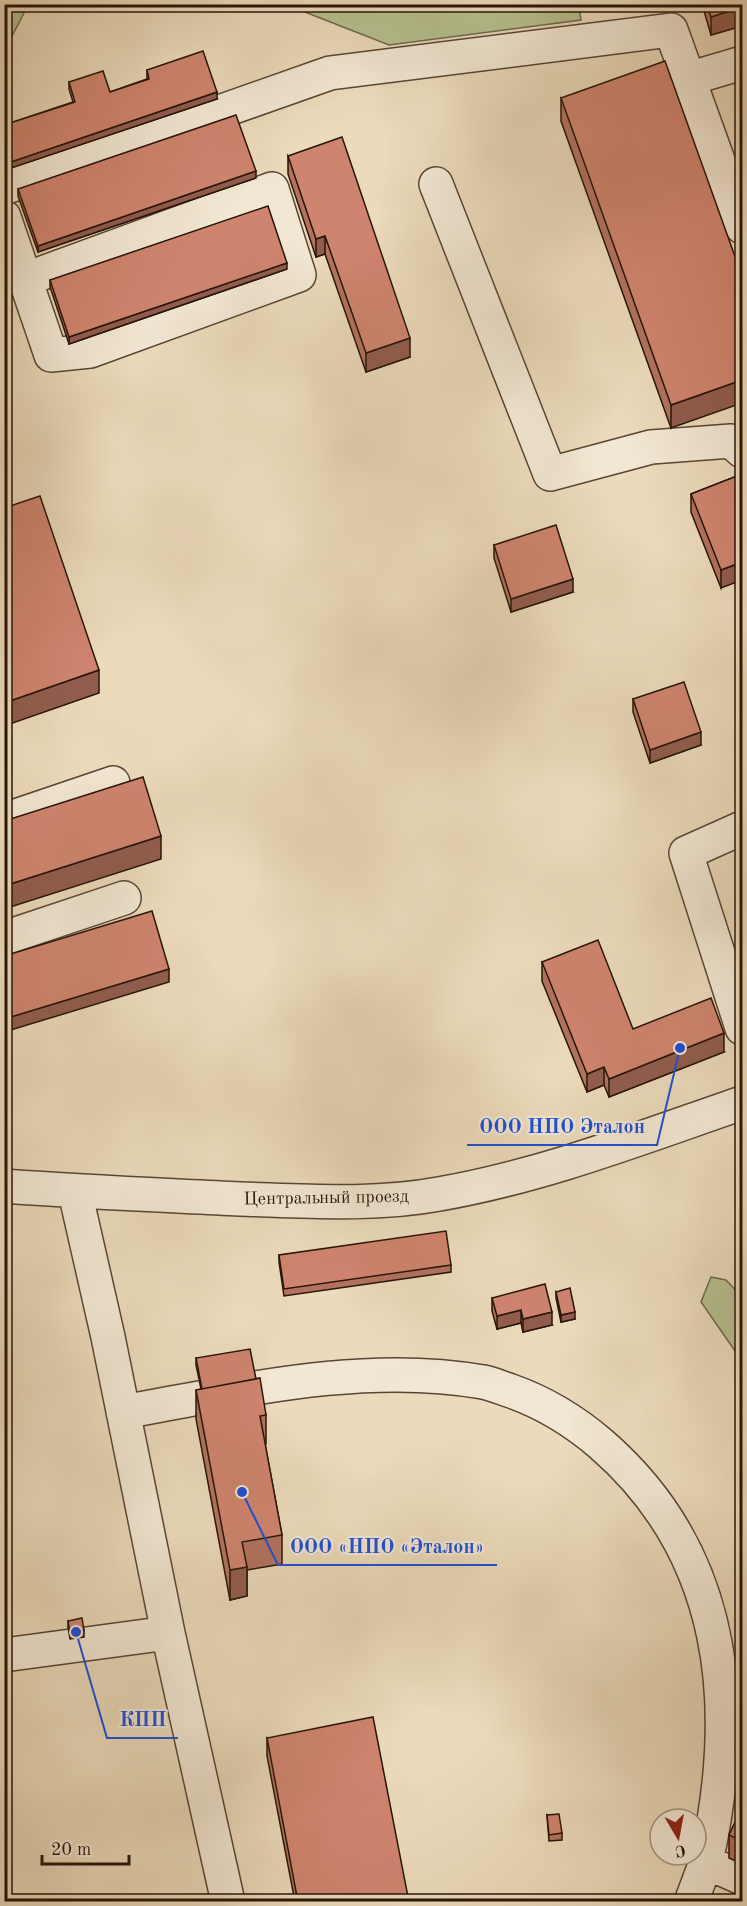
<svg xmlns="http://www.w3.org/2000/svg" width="747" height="1906" viewBox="0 0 747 1906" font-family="'Old Standard TT',serif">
	<rect width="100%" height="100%" fill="#ebdabb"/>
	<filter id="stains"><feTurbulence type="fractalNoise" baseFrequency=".00333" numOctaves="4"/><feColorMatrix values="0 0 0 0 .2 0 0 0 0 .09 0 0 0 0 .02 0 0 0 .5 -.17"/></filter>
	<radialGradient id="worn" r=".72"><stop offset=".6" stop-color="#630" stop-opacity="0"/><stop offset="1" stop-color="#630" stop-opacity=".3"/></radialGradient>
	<path fill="#b7c090" stroke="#6f6a4c" stroke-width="1.5" d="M5,4L28,5L5,50L4,5Z
		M287,5H574L579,7L581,20L389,45Z
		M711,1277L726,1280L742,1297V1361L701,1302Z"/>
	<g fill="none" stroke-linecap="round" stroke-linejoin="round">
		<g stroke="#584635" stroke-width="36">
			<path id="minor" d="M688,79L742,63
				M436,184L550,474L651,447L731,441L742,451
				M4,188L330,73L671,30L742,227
				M4,217L51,355L90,351L299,275L272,189L26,279
				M4,820L113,783
				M742,828L686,853L742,1028
				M4,938L124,898
				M4,1186C83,1192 161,1195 240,1199C306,1201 374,1206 439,1194C543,1176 643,1137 742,1103
				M75,1192L108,1337L168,1633L228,1902
				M123,1412C241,1391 363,1361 483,1382C493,1384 502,1388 511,1391C545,1403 573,1420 601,1444C728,1554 740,1707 706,1862L742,1878
				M4,1655L168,1633
				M691,1902L706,1862"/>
		</g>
		<use href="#minor" stroke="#f2e7d3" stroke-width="33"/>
	</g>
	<path fill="#b2725f" stroke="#271508" stroke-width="1.5" d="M702,4H742V26L711,35Z
		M147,70L217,99L5,170L4,125L73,102L69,89V82L110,92L147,79Z
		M561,98L742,276L671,428L561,121Z
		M288,156L410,357L366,372L325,254L316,257L288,174Z
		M256,178L38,252L18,196V189Z
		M287,269L69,344L50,287V280Z
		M742,474L721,588L691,512V494Z
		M494,545L573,592L511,612L494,558Z
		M633,699L701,745L650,763L633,712Z
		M542,962L633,1029L724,1052L609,1097L604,1085L587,1092L542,981Z
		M279,1255L451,1265V1272L284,1296L279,1262Z
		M556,1292L575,1319L561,1322L556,1298Z
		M492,1298L552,1325L523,1332L521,1323L497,1329L492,1311Z
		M196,1358L256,1379L266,1415V1444H265L282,1535V1564L247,1570V1596L230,1600L196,1419V1390L201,1389L196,1365Z
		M68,1621L84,1630V1637L70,1639L68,1627Z
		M267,1738L409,1902H295L267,1756Z
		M742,1808V1864L729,1858V1835Z
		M547,1815L562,1833V1840L549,1841Z"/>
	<path fill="#915c4e" stroke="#271508" stroke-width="1.5" d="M742,7V26L711,35V17Z
		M217,92V99L5,170V164Z
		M256,171V178L38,252V246Z
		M325,236V254L316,257V239Z
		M287,263V269L69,344V337Z
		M410,338V357L366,372V353Z
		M742,380V403L671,428V405Z
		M742,562V580L721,588V570Z
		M573,579V592L511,612V599Z
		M99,670V693L4,726V703Z
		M701,732V745L650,763V750Z
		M161,836V859L4,909V886Z
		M169,969V982L4,1032V1019Z
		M724,1033V1052L609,1097V1079Z
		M604,1067V1085L587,1092V1074Z
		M521,1310V1323L497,1329V1316Z
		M552,1312V1325L523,1332V1319Z
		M575,1312V1319L561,1322V1315Z
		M247,1567V1596L230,1600V1570Z"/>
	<path fill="#cf846f" stroke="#271508" stroke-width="1.5" d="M707,4H742V7L711,17Z
		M203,51L217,92L5,164L4,125L75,102L69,82L103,71L110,92L149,79L147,70Z
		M665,61L742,276V380L671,405L561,98Z
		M236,115L256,171L38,246L18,189Z
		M342,137L410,338L366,353L325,236L316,239L288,156Z
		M268,206L287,263L69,337L50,280Z
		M742,474V562L721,570L691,494Z
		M40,496L99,670L4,703V508Z
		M556,525L573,579L511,599L494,545Z
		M684,682L701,732L650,750L633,699Z
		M143,777L161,836L4,886V821Z
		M152,911L169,969L4,1019V956Z
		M598,940L633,1029L711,998L724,1033L609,1079L604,1067L587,1074L542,962Z
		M446,1231L451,1265L284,1289L279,1255Z
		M545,1284L552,1312L523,1319L521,1310L497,1316L492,1298Z
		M570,1288L575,1312L561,1315L556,1292Z
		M250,1349L256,1379L202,1389L196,1358Z
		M260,1378L266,1415L260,1416L282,1535L242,1542L247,1567L230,1570L196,1390Z
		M82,1618L84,1630L70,1633L68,1621Z
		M373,1717L409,1902H298L267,1738Z
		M742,1808V1841L729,1835Z
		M559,1814L562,1833L549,1835L547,1815Z"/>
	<g text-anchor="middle" stroke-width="4.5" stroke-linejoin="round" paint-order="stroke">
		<g font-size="18" fill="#271508" stroke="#f2e7d3">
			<text transform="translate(326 1197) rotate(-1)" y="6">Центральный проезд</text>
		</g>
	</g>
	<path fill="none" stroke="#1d4ed8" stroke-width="2" d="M680 1048L657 1145H467M242 1492L278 1565H497M76 1632L107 1738H178"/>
	<g fill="#1d4ed8" stroke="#f2e7d3" stroke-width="2">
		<circle cx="680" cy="1048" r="6"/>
		<circle cx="242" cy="1492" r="6"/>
		<circle cx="76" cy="1632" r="6"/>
	</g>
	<g font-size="20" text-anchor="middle" font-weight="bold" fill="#1d4ed8" stroke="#f2e7d3" stroke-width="4.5" stroke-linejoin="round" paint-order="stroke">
		<text x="562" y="1133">ООО НПО Эталон</text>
		<text x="387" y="1553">ООО «НПО «Эталон»</text>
		<text x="143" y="1726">КПП</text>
	</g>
	<rect width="747" height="1906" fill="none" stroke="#ebdabb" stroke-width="24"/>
	<rect x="6" y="6" width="735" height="1894" fill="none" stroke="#271508" stroke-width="3"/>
	<rect x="12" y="12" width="723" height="1882" fill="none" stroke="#271508" stroke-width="1.5"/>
	<g transform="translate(678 1837) rotate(170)"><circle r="28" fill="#f2e7d3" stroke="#a19382" stroke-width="1.5"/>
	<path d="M0-4.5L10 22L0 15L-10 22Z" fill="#8f2418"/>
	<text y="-9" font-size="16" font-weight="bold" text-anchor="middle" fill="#271508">С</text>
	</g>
	<path d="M42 1855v9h87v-9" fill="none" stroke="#271508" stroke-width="3"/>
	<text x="51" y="1855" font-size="18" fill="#271508" stroke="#f2e7d3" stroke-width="4.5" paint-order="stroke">20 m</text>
	<rect width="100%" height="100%" filter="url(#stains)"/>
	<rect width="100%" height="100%" fill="url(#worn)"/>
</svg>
